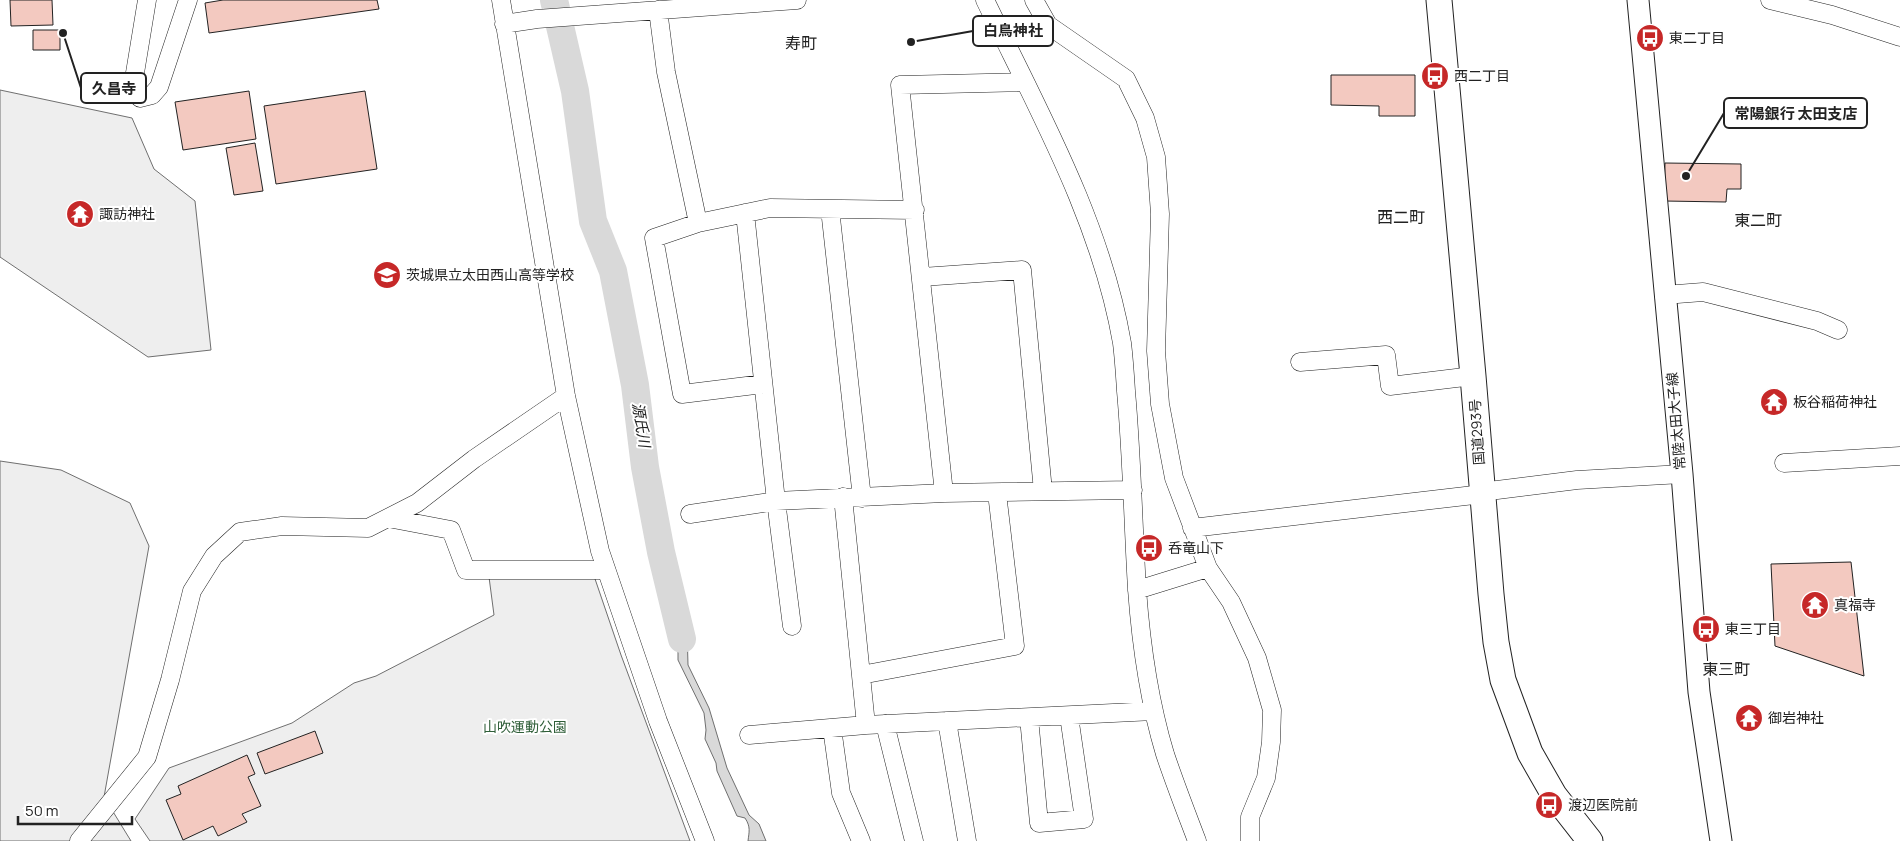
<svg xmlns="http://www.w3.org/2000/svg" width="1900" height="841" viewBox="0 0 1900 841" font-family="Manrope,'Noto Sans JP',sans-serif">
	<rect width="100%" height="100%" fill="#fff"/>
	<path fill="#eee" stroke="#6f6f6f" d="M0,90L132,118L154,169L195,201L211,350L148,357L0,257Z
		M0,461L61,470L130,503L149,546L104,797L131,841H0Z
		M593,573L621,655L690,841H150L135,819L169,768L292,723L354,683L376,676L494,615L489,577Z"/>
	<path fill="#d9d9d9" stroke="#6f6f6f" d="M679,601L677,607L679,617L687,628L688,665L709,708L727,768L749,815L759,824L766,841H748C749,832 751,827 745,818L737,816L717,771L716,763L705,739L706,730L704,713L678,660V627L667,604Z"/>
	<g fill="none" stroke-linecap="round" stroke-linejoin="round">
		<path stroke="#d9d9d9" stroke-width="28" d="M554,0L575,91L593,221L613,271L635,385L645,467L661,552L682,639"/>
	</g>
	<path fill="#f3c9c0" stroke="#222" d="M10,0H52L53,25L11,26Z
		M223,0H377L379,9L209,33L205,3Z
		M33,30H60V50H33Z
		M1331,75H1415V116H1379V106L1331,105Z
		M249,91L256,139L183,150L175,102Z
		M365,91L377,169L276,184L264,106Z
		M255,143L263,191L234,195L226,148Z
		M1665,163L1741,164V189H1727L1726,202L1664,201Z
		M1851,562L1864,676L1775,646L1771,564Z
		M315,731L323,753L265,774L257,753Z
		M247,755L255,774L248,777L261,806L242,814L247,822L218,836L213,826L183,840L166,800L181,794L178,786Z"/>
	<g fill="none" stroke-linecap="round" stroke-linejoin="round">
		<g stroke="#222" stroke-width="19">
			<path id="minor" d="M147,0L133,85L135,93L140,98L152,95L159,87L188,0
				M501,0L566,396L600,551L658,721L705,841
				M985,0C1038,110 1101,221 1122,343C1124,359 1125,375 1126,391C1132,457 1133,523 1137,589C1141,644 1149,701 1165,754C1175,784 1186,812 1197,841
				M1034,0L1048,25L1126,79L1145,118L1156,157L1160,214L1156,351L1160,404L1174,478L1208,568L1231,602L1257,658L1272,710L1271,742L1266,778L1250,817V841
				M1770,0L1832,15L1900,37
				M658,10L666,72L698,223
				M504,24L537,19L797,0
				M830,209L862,498
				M745,213L776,501L792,626
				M922,277L1022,270L1043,491
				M1664,295L1703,292L1817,321L1838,330
				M1300,362L1386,355L1390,386L1473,376
				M763,384L682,394L654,238L698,223L770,208L915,210
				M1784,463L1900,456
				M944,493L900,85L1024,82
				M843,497L866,725
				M690,514L776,501L944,493L1133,490
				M388,518L451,530L466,570H606
				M1192,528L1474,495L1481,492L1577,480L1682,474
				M1137,590L1208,568
				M861,675L1015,646L997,493
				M1029,718L1039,823L1084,819L1069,716
				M947,721L967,841
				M885,724L914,841
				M832,728L841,793L861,841
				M749,735L866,725L1154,711
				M79,841L147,757L170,680L192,591L214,556L240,532L282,526L368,528L417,503L474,459L566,396"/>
		</g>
		<g stroke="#222" stroke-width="23">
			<path id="major" d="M1638,0L1682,474L1699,692L1721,841"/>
		</g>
		<g stroke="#222" stroke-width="27">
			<path id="highway" d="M1439,0L1473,376L1491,594L1496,642L1503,680L1530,753L1554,795L1590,841"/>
		</g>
		<use href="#minor" stroke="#fff" stroke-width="18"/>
		<use href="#major" stroke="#fff" stroke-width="21"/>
		<use href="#highway" stroke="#fff" stroke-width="25"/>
	</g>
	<defs>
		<g id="bus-disc" transform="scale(1.4375)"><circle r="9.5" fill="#c62828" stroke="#fff"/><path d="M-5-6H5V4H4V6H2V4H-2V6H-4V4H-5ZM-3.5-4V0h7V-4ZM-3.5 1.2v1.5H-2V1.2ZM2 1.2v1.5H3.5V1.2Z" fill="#fff"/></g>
		<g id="temple-disc" transform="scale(1.4375)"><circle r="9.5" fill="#c62828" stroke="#fff"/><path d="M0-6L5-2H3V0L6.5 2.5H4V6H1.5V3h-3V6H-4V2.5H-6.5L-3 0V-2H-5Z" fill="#fff"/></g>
		<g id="school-disc" transform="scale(1.4375)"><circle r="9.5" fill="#c62828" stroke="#fff"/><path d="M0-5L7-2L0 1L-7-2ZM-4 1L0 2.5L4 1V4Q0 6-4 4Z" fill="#fff"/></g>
	</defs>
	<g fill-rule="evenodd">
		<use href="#bus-disc" x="1650" y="38"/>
		<use href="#bus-disc" x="1435" y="76"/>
		<use href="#temple-disc" x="80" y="214"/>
		<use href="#school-disc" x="387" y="275"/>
		<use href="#temple-disc" x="1774" y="402"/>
		<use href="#bus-disc" x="1149" y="548"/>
		<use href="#temple-disc" x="1815" y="605"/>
		<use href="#bus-disc" x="1706" y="629"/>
		<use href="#temple-disc" x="1749" y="718"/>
		<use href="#bus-disc" x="1549" y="805"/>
	</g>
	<g text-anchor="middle" stroke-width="4" stroke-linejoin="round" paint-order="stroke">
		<g font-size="14" fill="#222" stroke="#fff" text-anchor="start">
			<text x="1669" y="43">東二丁目</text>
			<text x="1454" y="81">西二丁目</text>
			<text x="99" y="219">諏訪神社</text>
			<text x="406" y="280">茨城県立太田西山高等学校</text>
			<text x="1793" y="407">板谷稲荷神社</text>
			<text x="1168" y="553">呑竜山下</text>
			<text x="1834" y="610">真福寺</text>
			<text x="1725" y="634">東三丁目</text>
			<text x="1768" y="723">御岩神社</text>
			<text x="1568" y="810">渡辺医院前</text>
		</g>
		<g font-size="14" fill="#222" stroke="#fff">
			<text transform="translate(1676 421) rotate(-95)" y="5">常陸太田大子線</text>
			<text transform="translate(1477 432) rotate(-94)" y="5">国道293号</text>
		</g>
		<g font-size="14" fill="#2f5e38" stroke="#fff">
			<text x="525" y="732">山吹運動公園</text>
		</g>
		<g font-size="15" font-style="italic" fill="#222" stroke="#fff">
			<text transform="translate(641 425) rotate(81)" y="5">源氏川</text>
		</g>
		<g font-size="16" fill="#222" stroke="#fff">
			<text x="801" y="49">寿町</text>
			<text x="1401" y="223">西二町</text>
			<text x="1758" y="226">東二町</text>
			<text x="1726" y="675">東三町</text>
		</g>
	</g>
	<path fill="none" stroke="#222" stroke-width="2" d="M911 42L973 31M63 33L81 88M1686 176L1724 113"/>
	<g fill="#222" stroke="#fff" stroke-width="2">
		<circle cx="911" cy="42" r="5"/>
		<circle cx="63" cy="33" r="5"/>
		<circle cx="1686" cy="176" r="5"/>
	</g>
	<g fill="#fff" stroke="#222" stroke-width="2">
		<rect x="973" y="16" width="80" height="30" rx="5"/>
		<rect x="81" y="73" width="65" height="30" rx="5"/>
		<rect x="1724" y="98" width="143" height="30" rx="5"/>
	</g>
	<g font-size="15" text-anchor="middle" font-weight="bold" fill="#222">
		<text x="1013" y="36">白鳥神社</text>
		<text x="114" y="94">久昌寺</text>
		<text x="1796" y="119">常陽銀行 太田支店</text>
	</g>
	<path d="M18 816v8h114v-8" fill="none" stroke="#222222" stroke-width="2.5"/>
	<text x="25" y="816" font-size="15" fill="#222222" stroke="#ffffff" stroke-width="4" paint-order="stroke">50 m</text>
</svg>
